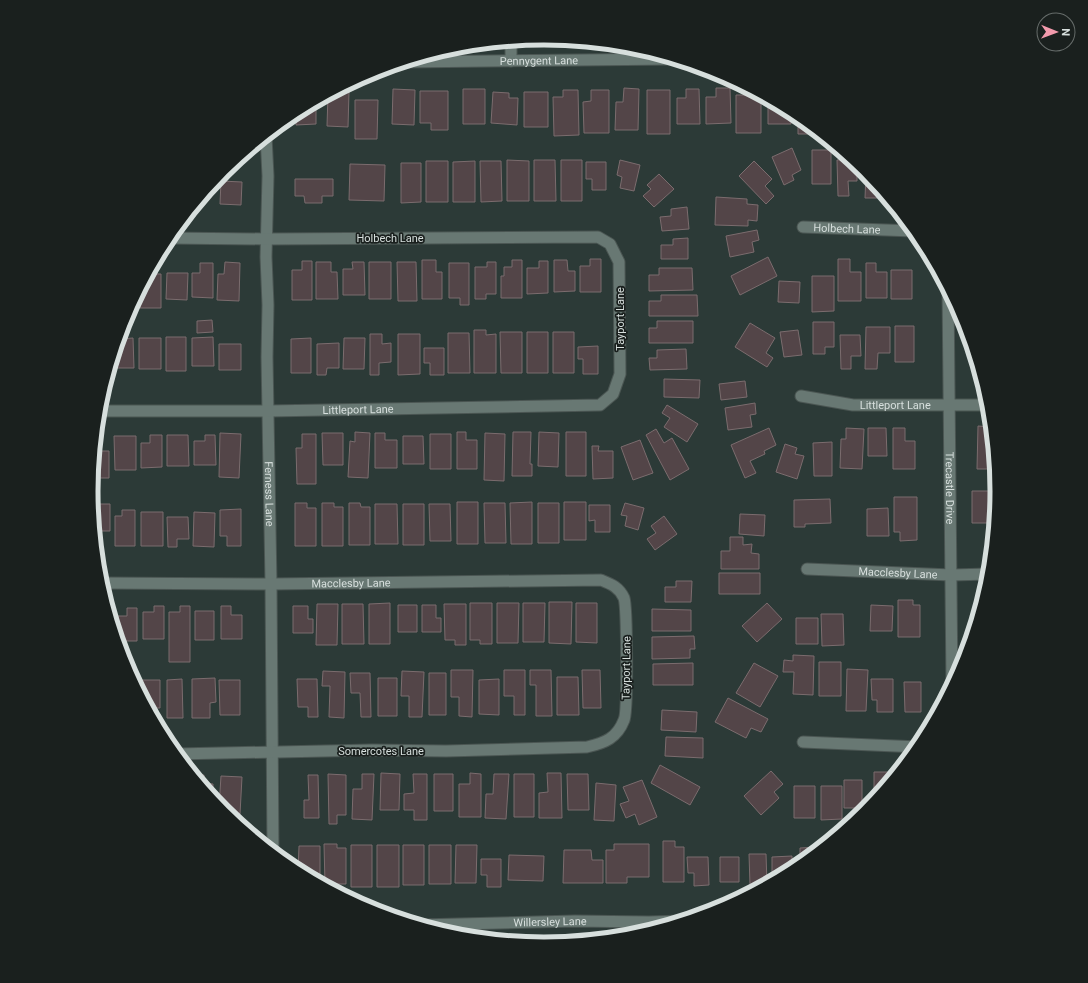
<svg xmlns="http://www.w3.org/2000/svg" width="1088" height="983" viewBox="0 0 1088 983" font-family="Roboto,sans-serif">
	<rect width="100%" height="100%" fill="#2c3a37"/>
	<path fill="#534548" stroke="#7b6c6e" d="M624,88L639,89L638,130H615L616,102H623Z
		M716,88H730L731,123L706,124V97H716Z
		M746,88L761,96V133H736V95H746Z
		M393,89L415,90L414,125L392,124Z
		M463,89H485V124H463Z
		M686,89H699L700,124H677V98H686Z
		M563,90H578L579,135L554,136L553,97H563Z
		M591,90H609V133H584L583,102L591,101Z
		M647,90H670V134H647Z
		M336,91L349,92L348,127L327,126L328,95Z
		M420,91H448V130H431V123H420Z
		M493,92L509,93V98H518L517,125L491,123Z
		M524,92H548V127H524Z
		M768,99L791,112V124H768Z
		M355,100H378L377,139H355Z
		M316,102V124L296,125V112Z
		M798,116L820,134H798Z
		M792,148L801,170L792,175L794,180L784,185L772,157Z
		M812,150H831V184H812Z
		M850,159L857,164V181H848L849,196H838L837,160Z
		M507,160L529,161V201H507Z
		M534,160H555L556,201H534Z
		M561,160H582V201H561Z
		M620,160L640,165L634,191L620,188L622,177L617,175Z
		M426,161H448V202H426Z
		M475,161V202H453V162Z
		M480,161H501L502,201L481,202Z
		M754,161L772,179L765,186L774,196L766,204L739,176Z
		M586,162H606V190H592V179H586Z
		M401,163H421V202L401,203Z
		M350,164L385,165L384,201L349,200Z
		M866,173L878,187L877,198H865Z
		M659,174L674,189L654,207L643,196L651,189L647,185Z
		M295,179H333V196H322V203H305L304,196H295Z
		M221,181L242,182L241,205L220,204Z
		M212,184V193H205Z
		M716,197L747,199V204L758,205L757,221L748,220V226L715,225Z
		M687,207L689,229L662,231L660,217L671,216V209Z
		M757,230L759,240L752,242L754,252L730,257L726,236Z
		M688,238V259H661V245H673V239Z
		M768,257L777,276L740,295L731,276Z
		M590,259H601V292H580V266H590Z
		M838,259H850V272H861V301H838Z
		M422,260H436V272H442V299H422Z
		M512,260H522V298H501V276H504V267H512Z
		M554,260H567L568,271H575V291L554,292Z
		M302,261H312V300H292V270H302Z
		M539,261H548V293L527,294V268H539Z
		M225,262L240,263L239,301L217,300L218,274H224Z
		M316,262H331V272H337L338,299H316Z
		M352,262H364L365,295H343V269H353Z
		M369,262H391V299H369Z
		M397,262H416L417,301H398Z
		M487,262H496V294H486V299H475V267H487Z
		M200,263H213V298L192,297V273H200Z
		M449,263H469V305H460V298H449Z
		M866,263H876V272H887V298H866Z
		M659,268H692L693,290L649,291V275H659Z
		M891,270H912V299H891Z
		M167,273H188L187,300L166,299Z
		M149,274H161V308H140V290Z
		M812,276H834V311L812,312Z
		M779,281L800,282L799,303L778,302Z
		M661,295H697L698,316H649V301H661Z
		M212,320L213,332L197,333V321Z
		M657,321H693V343H649V328H657Z
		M813,322H834V347H825V354H813Z
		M750,323L775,338L766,353L773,358L767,367L735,347Z
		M895,326H914V362H895Z
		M866,327H890V353H878L877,369H865Z
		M474,330H486V335L496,334V373H474Z
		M798,330L802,355L784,357L780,332Z
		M500,332H522V373H501Z
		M527,332H548V373H527Z
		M553,332H574V373H553Z
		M448,333H469L470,373H448Z
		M370,334H382V344L391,343V362L379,363V375H370Z
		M398,334H420V374L398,375Z
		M840,335H860L861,356H851V369H841Z
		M166,337H186V371H166Z
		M213,337L214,366H192V338Z
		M133,338L134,368H111L117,344H119V339Z
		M139,338H161V369H139Z
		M311,338V373H291V339Z
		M344,338H365L364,369H343Z
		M339,343V368H327L326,375H317V344Z
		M219,344H241V370H219Z
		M598,346V374H583V359H578V347Z
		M424,348H444V375H430V363H424Z
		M686,349L687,369L650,370L649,358H657V350Z
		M664,379L700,380L699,398L664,397Z
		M745,381L747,397L721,400L719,384Z
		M755,403L756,414L750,415L752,427L728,430L725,408Z
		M667,405L698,424L687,442L664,427L670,418L662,413Z
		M978,426L991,427L995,469H977Z
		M769,428L776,445L764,451L765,454L750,461L756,473L745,478L731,445Z
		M846,428L864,429L862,469L840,468L841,439H846Z
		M868,428H886L887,456H868Z
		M893,428H905V441H915V469H893Z
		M656,429L664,443L672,438L689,469L670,480L646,435Z
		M355,432L370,433L368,478L348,477L350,441L355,442Z
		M457,432H466V440H477V469H457Z
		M513,432H531L530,464H532V476H512Z
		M539,432L559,433L558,467L538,466Z
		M566,432H586V476H566Z
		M220,433L241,434L239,478L219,477Z
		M322,433H343V465H323Z
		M375,433H385V440H397V468H375Z
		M485,433L505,434L504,481L484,480Z
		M302,434H316V484H297L296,448H302Z
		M430,434H451V469H430Z
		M150,435H162V467L141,468V443H150Z
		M167,435H188L189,466H167Z
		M205,435H215L216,465H194V441H205Z
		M114,436H136V470H115Z
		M403,436H423L424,464H403Z
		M640,440L653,473L633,480L621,447Z
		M832,442V476H814L813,443Z
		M785,444L797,448L795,454L804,456L797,479L776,472Z
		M592,446H599L598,451H613V478L593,479Z
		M95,451H109V478H92Z
		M972,491H997L993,540H990V523H972Z
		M894,497H917V540L900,541V532H894Z
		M830,499L831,523L805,524V527H794V500Z
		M457,502H478V544H457Z
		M532,502V544H511L510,503Z
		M564,502H586V540H564Z
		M295,503H307V508H316V546H295Z
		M322,503H334V507H343V546H322Z
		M349,503H360L361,507H370V545H349Z
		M484,503H505L506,543H485Z
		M538,503H559V543H538Z
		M625,503L644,508L638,530L625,526L627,516L621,515Z
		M92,504H110V531H94Z
		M375,504H397L398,544H375Z
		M403,504H424V545H403Z
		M429,504H450L451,541H430Z
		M589,505H610V532H595V520L589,521Z
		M888,508L889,536H867V509Z
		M241,509V546H227V536H220V510Z
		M122,510H135V546H115V516H122Z
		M141,512H163V546H141Z
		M194,512L215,513L214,547L193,546Z
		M740,514L765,515L764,536L739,534Z
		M664,516L677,534L655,550L647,539L656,533L651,526Z
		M167,517H188L189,539H177V547H168Z
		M730,537H743V545L752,544L751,553L759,554V569H721V551H730Z
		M719,573H760V594H719Z
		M676,581H692L691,602H665V587H676Z
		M898,600H913V605H920V637H898Z
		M549,602H572L571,644L549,643Z
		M390,603V644H369V604Z
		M470,603H492V644H480V640H470Z
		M497,603H519L518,643H497Z
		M523,603H545L544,642H523Z
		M576,603H597V643L576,642Z
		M767,603L782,619L757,642L742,626Z
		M317,604H338L337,645H316Z
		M342,604H363L364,644H342Z
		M444,604H466V645H455V640H445Z
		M398,605H417V632H398Z
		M422,605H436V618H441V632H422Z
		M871,605L893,606L892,631H870Z
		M154,606H164V639H143V612H154Z
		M180,606H190V662H169V612H180Z
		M221,606H231V615H242V639H221Z
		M293,606H308V619H313V633H293Z
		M127,608H137V641H118L117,639V616H127Z
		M652,609L691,610V631H652Z
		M195,611H214V640H195Z
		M821,614H843L844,645L822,646Z
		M796,618H818V644H796Z
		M694,636L695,649H690V658L652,659V637Z
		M793,655L814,656L813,695L793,694L794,672H783L784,660L793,661Z
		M819,662H841V696H819Z
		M693,663V685H653V664Z
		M754,663L778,676L760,707L736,693Z
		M847,669L868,670L866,711H846Z
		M451,670H473L472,717L459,716V697H451Z
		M504,670H525V715H514V696H504Z
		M530,670H551L552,716H536V685H530Z
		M582,670H600L601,708H583Z
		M323,671L345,672L344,718L329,717L330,686H322Z
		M402,671L424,672L422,717H409V696H401Z
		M350,673H370L371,717H361L360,693H351Z
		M429,673H446V715H429Z
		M557,677H578L579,715H557Z
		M215,678L216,702L210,703V718H192V679Z
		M378,678H397V716H378Z
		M182,679L183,718H167V680Z
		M297,679H317L318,717H308V707H298Z
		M499,679V715L479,714V680Z
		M871,679H893V712H877V700H872Z
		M140,680H160V708H150V712L140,693Z
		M219,680H240V715H220Z
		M904,682H921V712H905Z
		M728,698L768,719L761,732L751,728L746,738L715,722Z
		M662,710L697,712L696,732L661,730Z
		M666,737L703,738V758L665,756Z
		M660,765L700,787L690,805L651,783Z
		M771,771L783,784L774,792L779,798L761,815L744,796Z
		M874,772H896V774L881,792H874Z
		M381,773L400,774L399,810H380Z
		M470,773L481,774V817H459V784H470Z
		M547,773H561L562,818H539V793L548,792Z
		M328,774L346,775V815H337V824H329Z
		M362,774H374L372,820L352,819L353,789H362Z
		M413,774H427V820H414V810H404V794L414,793Z
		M434,774H453V811H434Z
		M494,774H509L506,819L485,818L486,794H493Z
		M514,774H534V817H514Z
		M567,774H588L589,810H568Z
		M193,775H204V783L213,784V800Z
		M308,775H318L319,818H304V800H309Z
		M221,776L242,777L240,814L224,813L219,807Z
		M642,780L657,817L639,825L635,814L626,818L620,804L629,801L623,787Z
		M844,780H862V808H844Z
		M596,783L616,785L614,821L594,820Z
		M794,786H815V818H794Z
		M821,786H842V819L821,820Z
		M663,841H675V847H684V882H663Z
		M324,844H337V848H346V884H325Z
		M614,844H649V877H627V883H606V850H614Z
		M351,845H372V887H351Z
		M377,845H399V887H377Z
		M403,845H424V885H403Z
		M429,845H451V884H429Z
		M456,845H477L476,883H455Z
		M299,846H320V883L298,872Z
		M818,847V851L800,865V848Z
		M564,850H591L592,860H603V883H563Z
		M749,854H766L767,884L750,885Z
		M509,855L544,856L543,881L508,880Z
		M792,856V871L772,881V857Z
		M687,857H708L709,885L694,886V873H688Z
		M720,857H739V882H720Z
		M481,859H501V887H487V875H481Z"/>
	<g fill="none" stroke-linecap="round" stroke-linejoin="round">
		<g stroke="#4b5653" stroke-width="13">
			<g id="minor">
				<path d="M511,41V61"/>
				<path id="s1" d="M405,62L673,59"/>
				<path id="s2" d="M266,136L268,176L266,257L268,305L267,357L271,584L273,853"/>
				<path id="s3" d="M803,227L914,231"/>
				<path id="s4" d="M948,290L952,686"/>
				<path id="s5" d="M801,396L853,405H989"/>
				<path id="s6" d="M98,411H268L600,405L613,394L620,374L619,262L610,244L598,237L267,239L168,238"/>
				<path id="s7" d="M807,569L951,575L989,574"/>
				<path id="s8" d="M100,583L271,584L601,580C611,584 619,587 624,598C627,607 628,712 624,720C617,738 605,743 587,747L446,751L372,750L176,754"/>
				<path d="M803,742L919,747"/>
				<path id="s9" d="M419,925L575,921L649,922L682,921"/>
			</g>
		</g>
		<use href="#minor" stroke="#687873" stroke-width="11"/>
	</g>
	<g text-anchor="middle" stroke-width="3.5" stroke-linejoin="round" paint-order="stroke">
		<g font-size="11" fill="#d7dfdd" stroke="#1a201e">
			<text dy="4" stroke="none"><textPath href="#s1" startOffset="134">Pennygent Lane</textPath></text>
			<text dy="4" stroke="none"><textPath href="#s3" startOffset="44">Holbech Lane</textPath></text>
			<text x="390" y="242">Holbech Lane</text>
			<text transform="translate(620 319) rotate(-90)" y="4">Tayport Lane</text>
			<text dy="4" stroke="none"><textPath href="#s5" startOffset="95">Littleport Lane</textPath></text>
			<text dy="4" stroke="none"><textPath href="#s6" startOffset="260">Littleport Lane</textPath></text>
			<text dy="4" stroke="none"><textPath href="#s4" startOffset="198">Trecastle Drive</textPath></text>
			<text dy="4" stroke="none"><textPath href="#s2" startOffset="358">Ferness Lane</textPath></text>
			<text dy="4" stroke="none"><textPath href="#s7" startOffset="91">Macclesby Lane</textPath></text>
			<text dy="4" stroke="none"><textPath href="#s8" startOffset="251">Macclesby Lane</textPath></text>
			<text transform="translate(626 668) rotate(-89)" y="4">Tayport Lane</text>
			<text x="381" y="755">Somercotes Lane</text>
			<text dy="4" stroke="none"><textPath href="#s9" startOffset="131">Willersley Lane</textPath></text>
		</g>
	</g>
	<path d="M0 0H1088V983H0ZM98 491a446 446 0 1 1 892 0a446 446 0 1 1-892 0Z" fill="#1a201e" fill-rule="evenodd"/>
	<path fill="none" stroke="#d7dfdd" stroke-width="5" d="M98 491a446 446 0 1 1 892 0a446 446 0 1 1-892 0Z"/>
	<g transform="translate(1056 32) rotate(91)"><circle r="19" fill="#1a201e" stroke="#666c6a"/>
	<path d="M0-3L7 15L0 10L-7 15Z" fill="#f29aac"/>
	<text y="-6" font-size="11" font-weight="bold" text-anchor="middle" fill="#d7dfdd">N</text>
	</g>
</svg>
